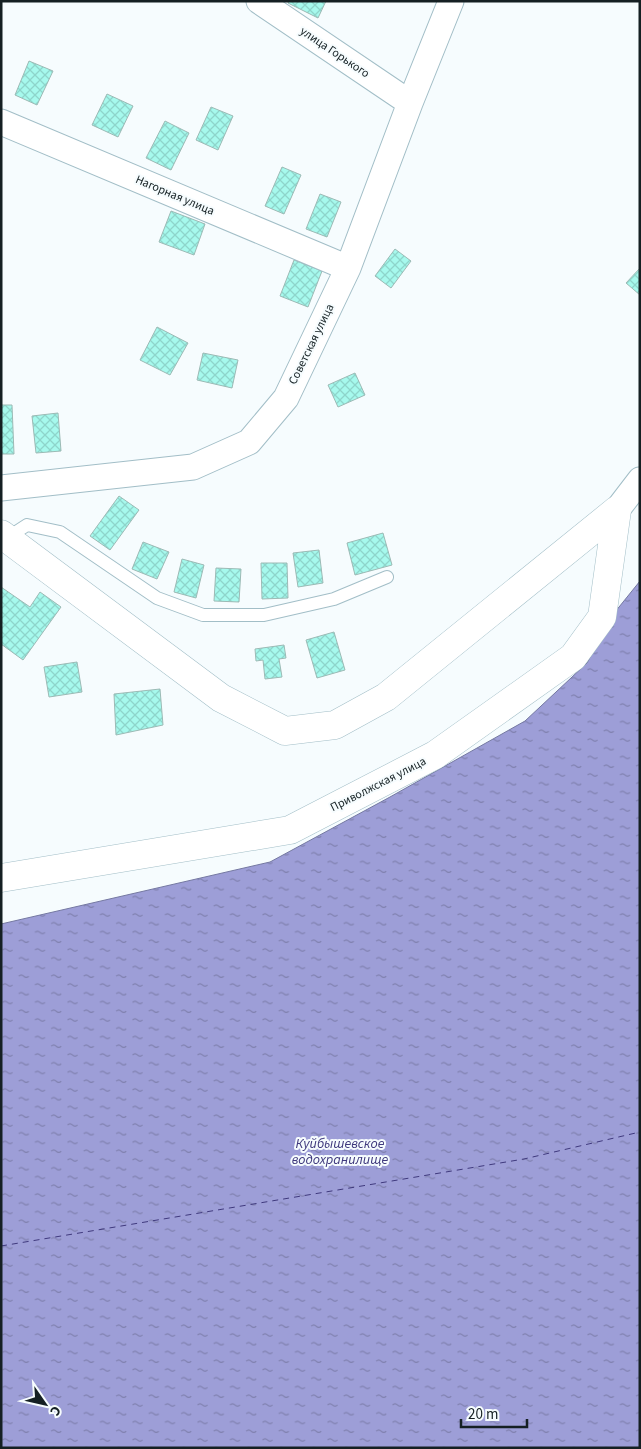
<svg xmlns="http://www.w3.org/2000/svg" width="641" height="1449" viewBox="0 0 641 1449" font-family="'Source Sans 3',sans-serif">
	<defs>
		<pattern id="water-ripples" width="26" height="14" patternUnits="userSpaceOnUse" patternTransform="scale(1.25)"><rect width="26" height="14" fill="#9d9ed7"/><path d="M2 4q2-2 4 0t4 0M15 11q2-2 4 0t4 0" fill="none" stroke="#7f80ae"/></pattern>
		<pattern id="building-cross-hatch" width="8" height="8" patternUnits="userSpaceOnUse" patternTransform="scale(1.25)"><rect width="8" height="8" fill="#a6f9ed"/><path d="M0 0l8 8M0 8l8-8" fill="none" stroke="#8ed5cb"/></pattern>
	</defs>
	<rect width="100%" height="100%" fill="#f6fcfe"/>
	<path fill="url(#water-ripples)" stroke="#7478a1" d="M640,581V1448H1V924L270,862L390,797L525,721L587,663L615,612Z"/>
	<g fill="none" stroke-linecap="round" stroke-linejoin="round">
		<path stroke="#3f397d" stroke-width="1" stroke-dasharray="6 5" stroke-linecap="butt" d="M1,1246L524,1159L640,1132"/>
	</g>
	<path fill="url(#building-cross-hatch)" stroke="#9cbab5" d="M289,1H326L318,18L288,3Z
		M29,61L53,71L37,105L15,95Z
		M107,94L133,106L118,137L92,125Z
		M211,107L233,116L218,150L196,140Z
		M165,121L189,133L171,170L146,158Z
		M282,167L301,175L284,214L265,206Z
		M320,194L341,202L327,237L306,229Z
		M171,211L205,224L194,255L159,242Z
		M395,249L411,261L391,288L375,276Z
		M294,260L322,271L308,307L280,296Z
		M640,268V295L626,283Z
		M157,327L188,343L170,375L140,360Z
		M203,353L238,360L232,388L197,380Z
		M355,373L365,395L338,407L328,385Z
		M1,405H12L14,454H1Z
		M58,413L61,451L36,453L32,416Z
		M119,496L139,510L110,550L90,536Z
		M383,533L392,565L355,575L347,543Z
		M143,542L169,552L157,579L132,569Z
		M319,550L323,583L298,587L293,553Z
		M182,559L204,565L196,598L174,592Z
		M261,563H287L288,598L262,599Z
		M216,568L241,569L239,602L214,601Z
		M1,587L30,607L40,592L61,607L23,660L1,644Z
		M334,632L345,670L317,678L306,640Z
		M284,645L286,658L279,659L282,677L265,679L263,660L256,661L255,649Z
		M77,662L82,692L49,697L44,667Z
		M160,689L163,725L116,735L114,694Z"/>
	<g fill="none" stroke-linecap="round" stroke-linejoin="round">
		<g stroke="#a2bec7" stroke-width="14">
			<path id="service" d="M7,538L27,525L60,532L157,598L203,615H264L334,599L387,577"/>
		</g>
		<g stroke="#a2bec7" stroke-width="27">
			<path id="minor" d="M259,1L410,103
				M1,122L348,268
				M1,488L193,467L249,442L286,398L348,268L410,103L451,1
				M617,510L640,480"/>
		</g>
		<g stroke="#a2bec7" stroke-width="29">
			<path id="tertiary" d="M1,534L221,698L285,731L335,725L386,697L617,510
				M1,878L290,830L435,755L573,657L602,617L617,510"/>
		</g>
		<use href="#service" stroke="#fff" stroke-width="12"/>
		<use href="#minor" stroke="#fff" stroke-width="25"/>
		<use href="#tertiary" stroke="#fff" stroke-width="28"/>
	</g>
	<g text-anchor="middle" stroke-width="4" stroke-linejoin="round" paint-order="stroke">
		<g font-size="12" fill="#152023" stroke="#f6fcfe">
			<text transform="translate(335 52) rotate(34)" y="4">улица Горького</text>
			<text transform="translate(175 195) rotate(23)" y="4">Нагорная улица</text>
			<text transform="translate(311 344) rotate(-64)" y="4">Советская улица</text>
			<text transform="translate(378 784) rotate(-27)" y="4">Приволжская улица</text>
		</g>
		<g font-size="14" font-style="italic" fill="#3f397d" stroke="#f6fcfe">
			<text x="340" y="1148">Куйбышевское<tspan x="340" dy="16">водохранилище</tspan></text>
		</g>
	</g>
	<rect width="641" height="1449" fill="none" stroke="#152023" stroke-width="5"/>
	<g transform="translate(45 1404) rotate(124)" stroke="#f6fcfe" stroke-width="4" paint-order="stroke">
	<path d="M0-4L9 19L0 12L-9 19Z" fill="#152023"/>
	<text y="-8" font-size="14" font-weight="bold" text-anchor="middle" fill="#152023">С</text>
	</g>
	<path d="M461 1419v8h66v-8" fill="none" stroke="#152023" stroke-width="2.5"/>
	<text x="468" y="1419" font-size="15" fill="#152023" stroke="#f6fcfe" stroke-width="4" paint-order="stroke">20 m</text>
</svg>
